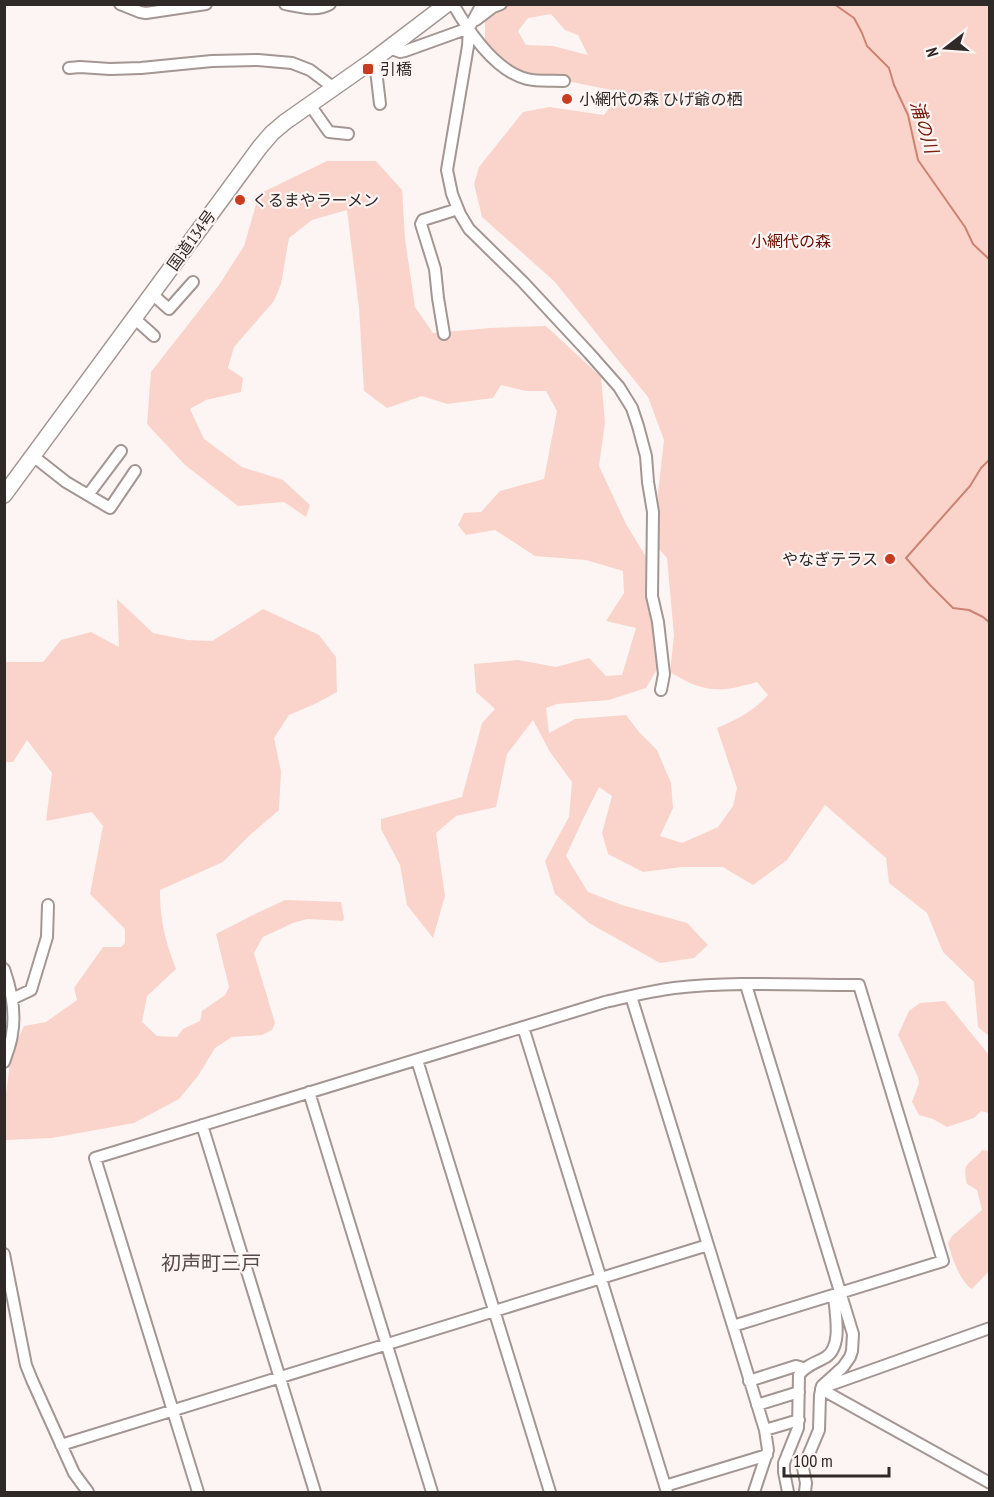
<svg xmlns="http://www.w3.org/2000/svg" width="994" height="1497" viewBox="0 0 994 1497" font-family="'PT Sans Narrow','Noto Sans JP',sans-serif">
	<rect width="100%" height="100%" fill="#fdf5f3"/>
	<path fill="#fad4cb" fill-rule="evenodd" d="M497,4L989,5V1036L978,1027L974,982L943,952L927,913L889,883L886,858L825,805L787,860L753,885L723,867H682L643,872L608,854L602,833L612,796L599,787L583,819L566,856L588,892L622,905L687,923L708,945L694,958L660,963L589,923L555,894L545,861L569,817L572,782L550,752L533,720L507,754L496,807L456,816L436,833L445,896L433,938L407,905L400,865L381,829V819L462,797L482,723L495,709L476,692L474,664L518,660L556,667L589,658L606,676L622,675L636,628L606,621L624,593L623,571L586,560L535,556L495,530L466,535L458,525L464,513L481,512L500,491L544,479L557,411L546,391H526L501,385L493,398L447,404L422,396L387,408L364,391L359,308L347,210L312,220L289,238L281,284L274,301L234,347L228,368L243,378L241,392L206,400L190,409L204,439L242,467L283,480L310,505L306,517L284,502L238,506L185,465L147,424L151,372L219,285L244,246L259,194L327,161H376L402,190L405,239L415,307L433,333L490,328L546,326L601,377L605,422L599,466L626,524L646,557L659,666L646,688L609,700L557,704L546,708L549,733L575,719L626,715L639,732L657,750L671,783L673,808L660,836L682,843L718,827L733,806L737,788L717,728C736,720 754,711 768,695L757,682C720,693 703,693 670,672L674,635L667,558L658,548V493L664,440L648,397L554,281L482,217L474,184L479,167L523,112L549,107L604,115L621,92L523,72L485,50V21ZM551,14L565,30L578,35L588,55L553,46L526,45L518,31L528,18Z
		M117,599L153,633L187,640L212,641L263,609L319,635L336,657L337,692L317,703L289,715L274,738L281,771L279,810L251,834L223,862L160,890C160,920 165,941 176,969L147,996L142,1022L157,1036L177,1037L183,1029L200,1021L202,1011L225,995L229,987L216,934L257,913L285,900L341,902L344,918L343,921L307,919L293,923L263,937L254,953L275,1023L272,1030L262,1035L232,1037L215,1048L198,1076L179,1099L134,1123L52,1138L5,1140V1102L11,1054L24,1026L46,1022L77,1000L74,988L103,947H121L125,943V929L90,894L103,826L92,812L46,821L52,773L27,740L13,762H5L4,660L6,662H43L61,640L91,632L119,647Z
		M945,1001L989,1055V1118V1113L981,1111L974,1118L947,1127L933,1119L919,1115L912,1102L919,1083L918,1077L898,1035L909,1011L920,1003Z
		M982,1150L989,1151V1271L972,1289C961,1283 951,1256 948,1243L952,1236L982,1210L977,1190L967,1184C961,1160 971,1165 982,1150Z"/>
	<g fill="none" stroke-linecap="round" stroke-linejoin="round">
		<path stroke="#cd8373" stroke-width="2" d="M834,4L854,18L862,33L867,46L889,68L894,85L908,115L918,160L965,227L973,244L990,260
			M990,459L981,468L970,486L906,558L930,585L953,608L969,610L983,617L990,623"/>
		<g stroke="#a39693" stroke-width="14">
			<path id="minor" d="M120,4L140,12L146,13L206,4
				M285,4C300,7 317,12 330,4
				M453,4C469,32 495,71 527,79C540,82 551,80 564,81
				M482,4L469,28L468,46L447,170L452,194L460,214L469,229L523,282L589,353L619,387L632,408L638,426L646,456L648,482L653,512L652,596L658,622L664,674L661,690
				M476,20L493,7L501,4
				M389,48L400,52L405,51L469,28
				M372,61L376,70L380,104
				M69,68L80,67L110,69L141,68L212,61L258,60L292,63L310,70L334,88
				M310,105L329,132L348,134
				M152,294L169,309L193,282
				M134,318L154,336
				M444,334L438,298L435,269L421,224L423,220L458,209
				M33,456L66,482L110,508L135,471
				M88,495L121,451
				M4,969C11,989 16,1013 12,1034C11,1044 7,1053 4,1062
				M746,985L853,1334L852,1351L850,1357L843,1367L822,1386L820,1395L819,1430L803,1468L806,1483L805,1492
				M631,996L733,1326
				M12,999L31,990L47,937L48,905
				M523,1027L667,1492
				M417,1060L550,1492
				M309,1092L432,1492
				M202,1125L315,1492
				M4,1254L26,1365L32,1380L74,1473L88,1492
				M749,1381L796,1366L803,1368
				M822,1386L830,1385L990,1328
				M821,1389L990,1483
				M757,1405L799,1392
				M765,1430L799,1420
				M61,1445L708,1245
				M665,1486L767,1455
				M198,1492L95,1158L605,1002C628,997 650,991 674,988C735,981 798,985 859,985L943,1261L733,1326L765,1430L768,1450L754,1492
				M788,1492L784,1472V1463L798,1428L799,1375C806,1365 816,1363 826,1357C843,1346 835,1313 834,1295"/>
		</g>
		<g stroke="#a39693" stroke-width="18">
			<path id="highway" d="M4,495L260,147L272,133L285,122L372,61L447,4"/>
		</g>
		<use href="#minor" stroke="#fff" stroke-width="10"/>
		<use href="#highway" stroke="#fff" stroke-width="15"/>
	</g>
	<g fill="#c73c21" stroke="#fdf5f3" stroke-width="2">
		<rect x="362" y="63" width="12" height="12" rx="3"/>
		<circle cx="567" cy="99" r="6"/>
		<circle cx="240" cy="200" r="6"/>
		<circle cx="890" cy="559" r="6"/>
	</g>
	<g text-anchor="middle" stroke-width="4.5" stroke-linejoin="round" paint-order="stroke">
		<g font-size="16" fill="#2f2928" stroke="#fdf5f3" text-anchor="start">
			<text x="380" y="75">引橋</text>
			<text x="579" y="105">小網代の森 ひげ爺の栖</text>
			<text x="252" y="206">くるまやラーメン</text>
			<text x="878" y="565" text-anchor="end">やなぎテラス</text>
		</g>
		<g font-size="16" fill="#2f2928" stroke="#fdf5f3">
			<text transform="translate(191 240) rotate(-54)" y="6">国道134号</text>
		</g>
		<g font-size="16" fill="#680d00" stroke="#fdf5f3">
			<text x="791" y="247">小網代の森</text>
		</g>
		<g font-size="18" font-style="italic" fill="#79200f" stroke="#fdf5f3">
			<text transform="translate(924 127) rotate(73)" y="6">浦の川</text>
		</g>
		<g font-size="20" fill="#564a48" stroke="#fdf5f3">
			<text x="211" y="1270">初声町三戸</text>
		</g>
	</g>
	<rect width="994" height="1497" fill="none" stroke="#2f2928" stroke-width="12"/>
	<g transform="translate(946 48) rotate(253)" stroke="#fdf5f3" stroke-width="4.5" paint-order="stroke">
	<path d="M0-4.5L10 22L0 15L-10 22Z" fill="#2f2928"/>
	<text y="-9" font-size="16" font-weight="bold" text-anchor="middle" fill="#2f2928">N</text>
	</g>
	<path d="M784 1467v9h105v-9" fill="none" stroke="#2f2928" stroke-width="3"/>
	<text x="793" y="1467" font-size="18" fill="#2f2928" stroke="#fdf5f3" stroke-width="4.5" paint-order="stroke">100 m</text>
</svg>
